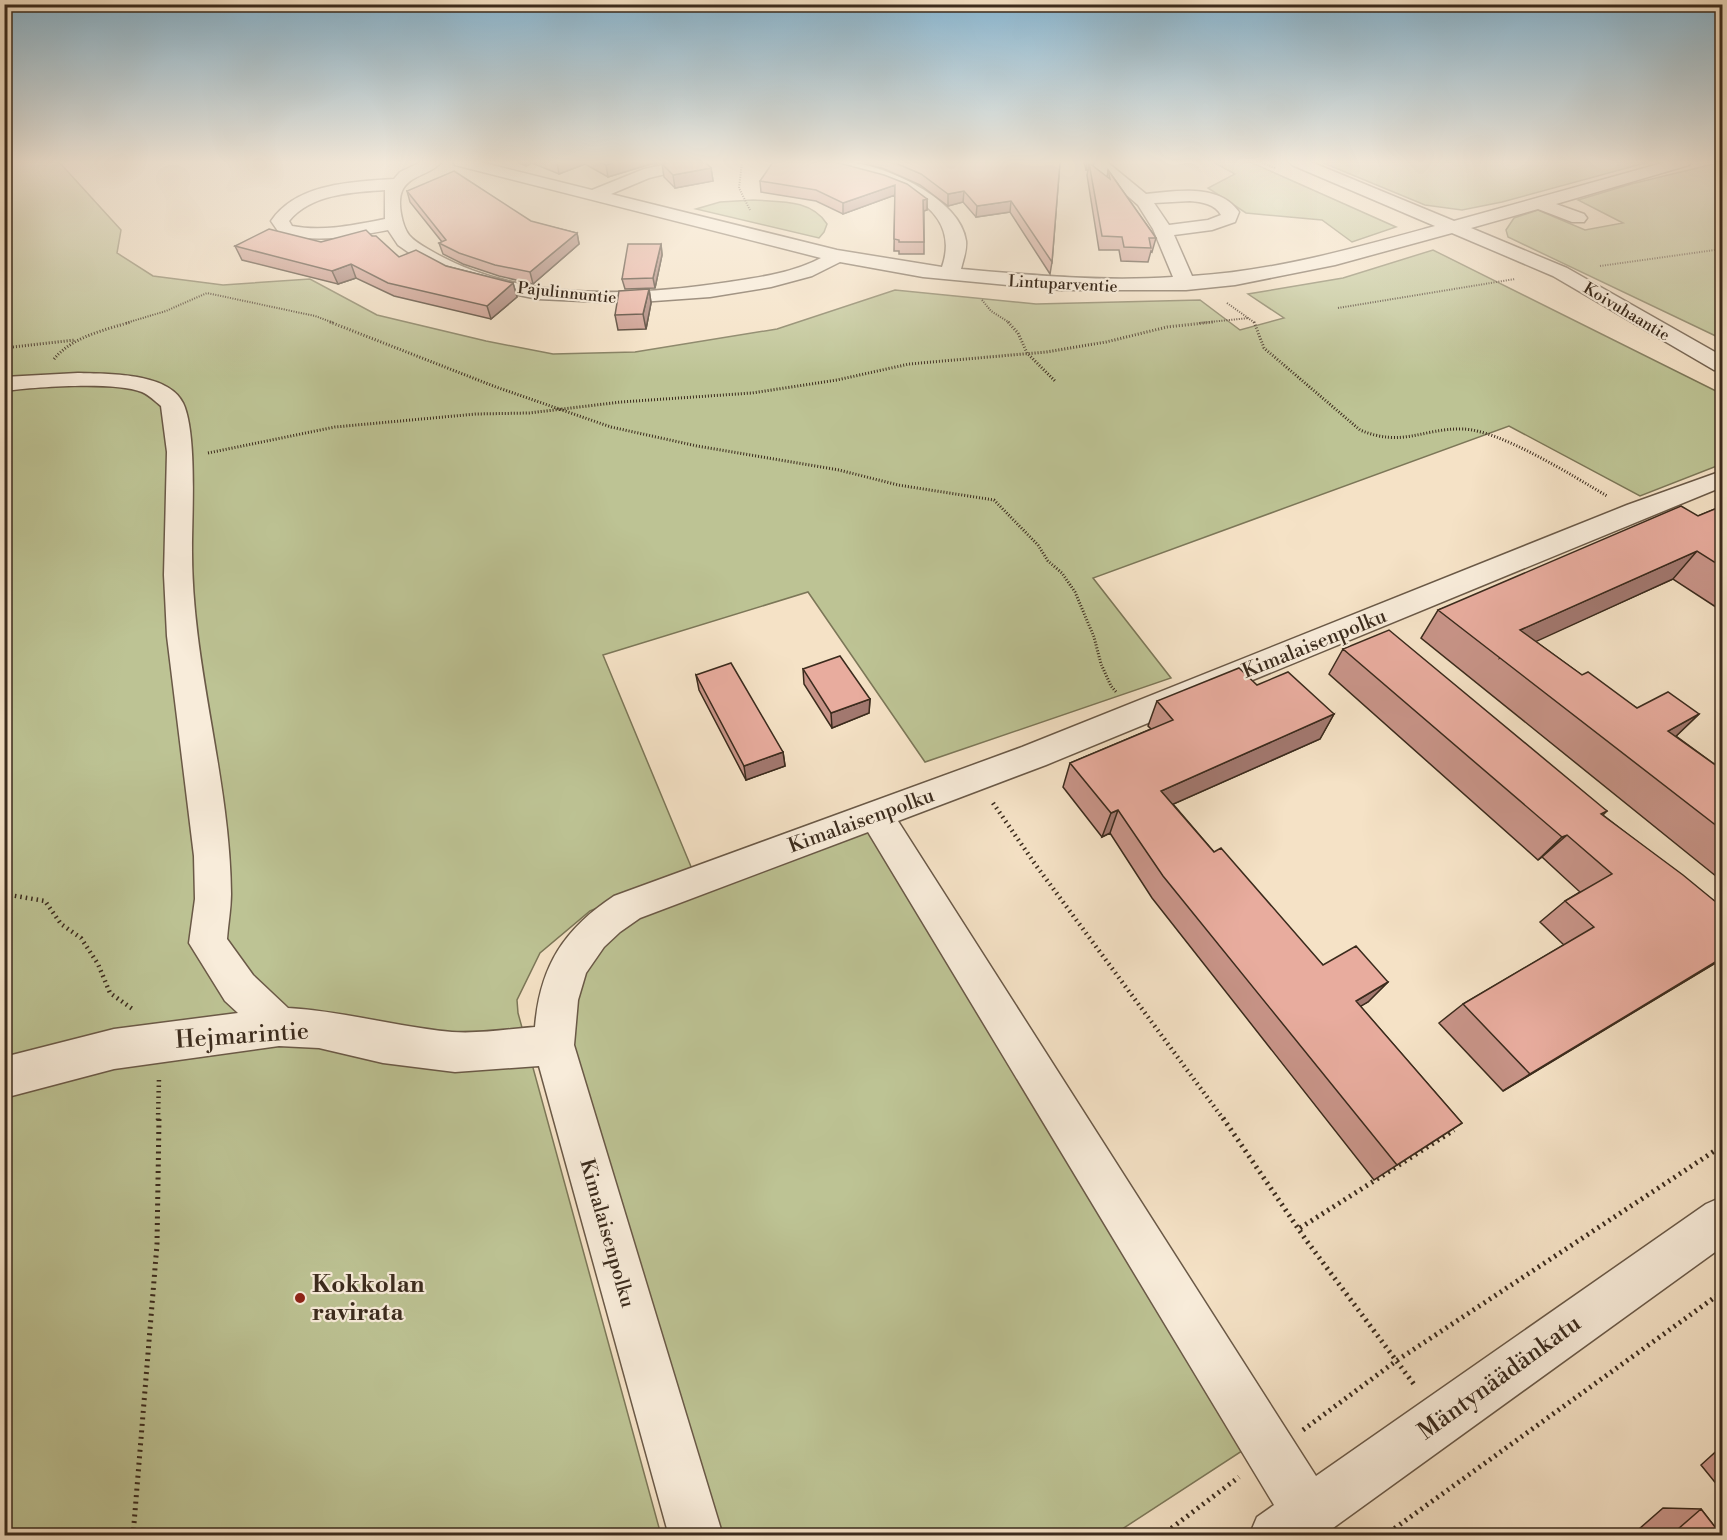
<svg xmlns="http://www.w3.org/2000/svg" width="1727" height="1540" viewBox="0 0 1727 1540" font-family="'Libre Bodoni',serif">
	<rect width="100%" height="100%" fill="#f5e2c6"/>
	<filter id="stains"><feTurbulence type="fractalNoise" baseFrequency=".00333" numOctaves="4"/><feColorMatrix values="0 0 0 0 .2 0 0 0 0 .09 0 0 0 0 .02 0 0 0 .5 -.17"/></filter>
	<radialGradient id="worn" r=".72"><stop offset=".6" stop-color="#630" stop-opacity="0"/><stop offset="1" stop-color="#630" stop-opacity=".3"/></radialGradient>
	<path fill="#bdc394" stroke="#7c7758" stroke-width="1.5" d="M5,162H59L121,230L117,253L153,276L223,285L310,279L377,315L486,341L553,354L635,352L777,329L895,290L1036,304L1200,300L1240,330L1284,318L1248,294L1343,278L1433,250L1722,394V464L1640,496L1509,426L1093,578L1171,678L925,762L808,592L603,655L692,869L590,911L540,953L517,1000L518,1013L661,1535L5,1536Z
		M1213,162H1250L1396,227L1352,242L1322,220L1246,213L1208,188L1235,174Z
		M1321,162H1649L1502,202L1462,210L1425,205Z
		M1722,162V339L1508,237L1506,230L1514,218L1538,210L1585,230L1623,223L1578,200L1631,184Z
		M753,200C780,202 811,199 827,224L824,232L819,238L696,209L720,202Z
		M868,826L1245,1449L1113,1535H718L578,1079L568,1007L594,949L637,914Z"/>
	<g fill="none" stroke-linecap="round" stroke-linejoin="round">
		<g stroke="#6a5947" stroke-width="3">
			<path id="minor" d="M421,162H441C431,175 409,175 402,191C397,202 402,226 409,235C414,241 421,245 428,249C516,302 630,297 729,282C761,277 792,273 821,258L455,165L453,162H480L592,190L644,169L677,162H705L703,165L649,178L611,194L837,250L942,267C967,195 866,177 817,165L815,162C825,161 837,161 848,162C885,165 961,199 966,241C967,251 963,260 961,269C1032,275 1102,282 1173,277L1153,229L1138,205L1089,162H1107L1146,194C1176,191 1219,183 1239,212L1235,222L1212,230L1174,235L1192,276C1275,271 1355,248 1435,226L1292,165L1290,162H1311L1454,221L1666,162H1691L1689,165L1556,204L1584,214L1587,218L1584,222H1572L1538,209L1471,228L1567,268L1722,356V371L1714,370L1553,276L1452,233L1335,265L1235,285L1186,290H1061L923,277L840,262L812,276L771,287L710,297L626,303L538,299L489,289L451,277L418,259L398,245L388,230C351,237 317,243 280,234L271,221C297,183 352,182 394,179L400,172ZM385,190V219C355,225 323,232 292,226L289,221C311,194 353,192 385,190ZM1190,201C1202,202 1215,204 1221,215L1208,220L1169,225L1154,203Z
				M78,373C107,374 168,372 183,403C197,432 192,513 192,547C191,664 230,777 231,894C231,909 228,924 227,939L253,975L288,1008C343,1011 397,1027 452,1032C479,1034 508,1029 535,1027C540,966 564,929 614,896L1022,747L1627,505L1722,471V487L1046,765L898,821L1316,1476L1706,1204L1722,1197V1247L1322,1536H1249L1257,1517L1274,1505L868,832L640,918L620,932L604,947L586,973L578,1000L574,1045L723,1536H669L539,1066L455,1072L383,1063L319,1048L279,1046L114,1069L4,1098V1057L114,1029L238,1013L225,1001L189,943L195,899L194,856L167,636L164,575L167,452L161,406C155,401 149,395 142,392C114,381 35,387 4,391V377Z"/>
		</g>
		<path stroke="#3b2b1d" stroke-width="2" stroke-dasharray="1 1.5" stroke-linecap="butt" d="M742,162L739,188L750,210
			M1260,162L1275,168
			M1600,266L1722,249
			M982,300L991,311L1010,323
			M1227,303L1255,323
			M1338,308L1515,279
			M126,323L166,311L207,293L315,316L334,323
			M1199,323L1249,318"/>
		<path stroke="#3b2b1d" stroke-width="3" stroke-dasharray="1 2" stroke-linecap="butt" d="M330,322L496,387L611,427L697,446L839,470L898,485L994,500L1038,545L1048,561L1062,573L1075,592L1094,637L1101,664L1111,686L1117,693
			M1008,322L1018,333L1027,353L1056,382
			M1254,322L1264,348L1360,430C1403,448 1422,428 1463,429C1500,430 1573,476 1607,496
			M4,348L75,340
			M54,359C72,337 104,330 131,322
			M208,453L335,427L476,414L529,413L621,402L752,393L837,380L909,364L1046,352L1106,342L1167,327L1213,322"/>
		<path stroke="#3b2b1d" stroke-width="4.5" stroke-dasharray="1.5 4" stroke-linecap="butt" d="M993,803L1035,864L1224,1120
			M4,894L45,901L61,924L81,938L98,964L110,993L134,1010
			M158,1120L159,1078"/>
		<path stroke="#3b2b1d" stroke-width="5" stroke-dasharray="2 4.5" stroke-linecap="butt" d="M1223,1118L1306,1240L1416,1387
			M1300,1228L1454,1130
			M1303,1430L1396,1361L1722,1146
			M133,1536L157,1244L159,1118
			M1161,1536L1239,1477
			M1384,1536L1722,1292"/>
		<use href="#minor" fill="#f8ecda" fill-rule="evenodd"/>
	</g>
	<path fill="#c89488" stroke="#3b2b1d" stroke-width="1.5" d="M517,162H670L651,164L608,177L585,164L559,174L532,163L526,166Z
		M857,162H1060L1052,262L1050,274L1010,212L976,217L963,202L948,206L920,185L882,168Z
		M1084,162H1094L1093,166L1107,177L1108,170L1156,238L1152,252L1151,251L1148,262L1121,261L1119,250H1099L1087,175L1088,170H1086Z
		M662,164L711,168L713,181L675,188L664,177Z
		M760,181L927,199V210L924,211V254H899V251H894L895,195L843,214L816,201L761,192Z
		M407,191L577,233L579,244L533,284L499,276L463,264L443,254L439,243L442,242L410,202Z
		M372,236L399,257L446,266L513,283L517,297L491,319L394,296L356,278L338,284L242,260L235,246L321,242Z
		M661,244L662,255L655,288L625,289L622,279Z
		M649,289L651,303L646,329L618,330L615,315Z
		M1722,506V611L1673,579L1535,641L1582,675L1637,708L1699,714L1676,736L1721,769L1722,768V881L1421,638L1438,610L1698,516Z
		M1343,649L1607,811L1603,815L1722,907V959L1503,1091L1439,1023L1463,1004L1564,945L1540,922L1565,901L1580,892L1542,857L1538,860L1329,674Z
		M803,669L870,699L869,713L832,728L804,684Z
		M696,675L783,752L785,766L746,780L699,690Z
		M1257,685L1334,714L1320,739L1173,804L1214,852L1323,965L1388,982L1368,1002L1360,1006L1462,1123L1374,1180L1152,898L1110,833L1102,837L1063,787L1070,763L1151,729L1148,726L1157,701Z
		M1722,1446V1491L1701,1465Z
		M1663,1508L1701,1509L1722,1536H1631Z"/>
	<path fill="#a2786f" stroke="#3b2b1d" stroke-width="1.5" d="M525,162H532V163L526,166Z
		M557,162H585V164L559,174Z
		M617,162H670L651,164L608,177L606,165Z
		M1087,162H1094L1093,168L1089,163L1088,170H1086Z
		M711,168L713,181L675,188L673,175Z
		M895,185V195L843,214V203Z
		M964,191L963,202L948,206V194Z
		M927,199V210L923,211V200Z
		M1011,201L1010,212L976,217L977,206Z
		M577,233L579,244L533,284L530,272Z
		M661,244L662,255L655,288L653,278Z
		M351,264L356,278L338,284L332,271Z
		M513,283L517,297L491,319L487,306Z
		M649,289L651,303L646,329L643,314Z
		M1697,551L1673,579L1500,658L1520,630Z
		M870,699L869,713L832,728L831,713Z
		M1334,714L1320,739L1151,814L1161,791Z
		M1699,714L1671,741L1668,731Z
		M783,752L785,766L746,780L744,766Z
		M1118,810L1110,833L1102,837L1111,813Z
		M1567,835L1542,857L1538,860L1562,837Z
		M1722,958V959L1503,1091L1530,1074Z
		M1388,982L1368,1002L1336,1021L1356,1001Z"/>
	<path fill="#e8ac9e" stroke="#3b2b1d" stroke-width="1.5" d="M599,162H617L606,165Z
		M671,162H705L711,168L673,175L662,164Z
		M773,162H835L884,175L907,184L927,199L923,200L924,242H899V240L894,239L895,185L843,203L816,190L760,181Z
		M893,162H1060L1052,262L1011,201L977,206L964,191L948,194L921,174Z
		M1089,163L1110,179L1108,170L1156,238H1149L1151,248L1124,247L1122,237L1102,236Z
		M454,171L531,221L577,233L530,272L495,265L459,253L439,243L446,240L407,191Z
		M269,229L321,242L366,230L372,236H376L399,257L416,250L446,266L513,283L487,306L388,283L351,264L332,271L235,246Z
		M628,244H661L653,278L622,279Z
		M649,289L643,314L615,315L619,291Z
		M1681,506L1698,516L1722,506V567L1697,551L1520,630L1582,675L1588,672L1637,708L1668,692L1699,714L1668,731L1721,769L1722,768V830L1438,610Z
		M1389,630L1607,811L1601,814L1683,875L1722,907V958L1530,1074L1463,1004L1594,927L1565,901L1612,874L1567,835L1562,837L1343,649Z
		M840,656L870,699L831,713L803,669Z
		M731,663L783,752L744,766L696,675Z
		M1239,668L1257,685L1288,672L1334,714L1161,791L1214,852L1221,848L1323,965L1356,946L1388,982L1356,1001L1462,1123L1397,1165L1163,876L1118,810L1111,813L1070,763L1173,720L1157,701Z
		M1701,1509L1722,1536H1670Z"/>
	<linearGradient id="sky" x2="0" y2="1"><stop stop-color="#89b8d4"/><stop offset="0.43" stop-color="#faf2e5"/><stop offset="1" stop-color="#faf2e5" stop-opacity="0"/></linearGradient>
	<rect width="1727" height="377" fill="url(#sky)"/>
	<circle fill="#8f2418" stroke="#f8ecda" stroke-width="2" cx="300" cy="1298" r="6"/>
	<g text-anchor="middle" stroke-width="4.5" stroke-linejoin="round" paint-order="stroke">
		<g font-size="16" fill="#3b2b1d" stroke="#f8ecda">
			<text transform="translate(1063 283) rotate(3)" y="6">Lintuparventie</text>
			<text transform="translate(567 292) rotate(6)" y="6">Pajulinnuntie</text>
			<text transform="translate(1627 311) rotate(31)" y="6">Koivuhaantie</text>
		</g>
		<g font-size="20" fill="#3b2b1d" stroke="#f8ecda">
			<text transform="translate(1314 643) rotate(-22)" y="7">Kimalaisenpolku</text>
			<text transform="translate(861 820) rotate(-20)" y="7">Kimalaisenpolku</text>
			<text transform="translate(608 1233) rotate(74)" y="7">Kimalaisenpolku</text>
		</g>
		<g font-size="24" fill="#3b2b1d" stroke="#f8ecda">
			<text transform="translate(242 1035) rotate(-4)" y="8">Hejmarintie</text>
			<text transform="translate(1499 1377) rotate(-36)" y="8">Mäntynäädänkatu</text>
		</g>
		<g font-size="24" font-weight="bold" fill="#3b2b1d" stroke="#f8ecda" text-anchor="start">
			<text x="312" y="1292">Kokkolan<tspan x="312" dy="28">ravirata</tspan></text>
		</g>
	</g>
	<rect width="1727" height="1540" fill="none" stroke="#f5e2c6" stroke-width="24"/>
	<rect x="6" y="6" width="1715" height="1528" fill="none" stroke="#3b2b1d" stroke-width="3"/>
	<rect x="12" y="12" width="1703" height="1516" fill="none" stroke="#3b2b1d" stroke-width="1.5"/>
	<rect width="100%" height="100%" filter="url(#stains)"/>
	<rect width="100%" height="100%" fill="url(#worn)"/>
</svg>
